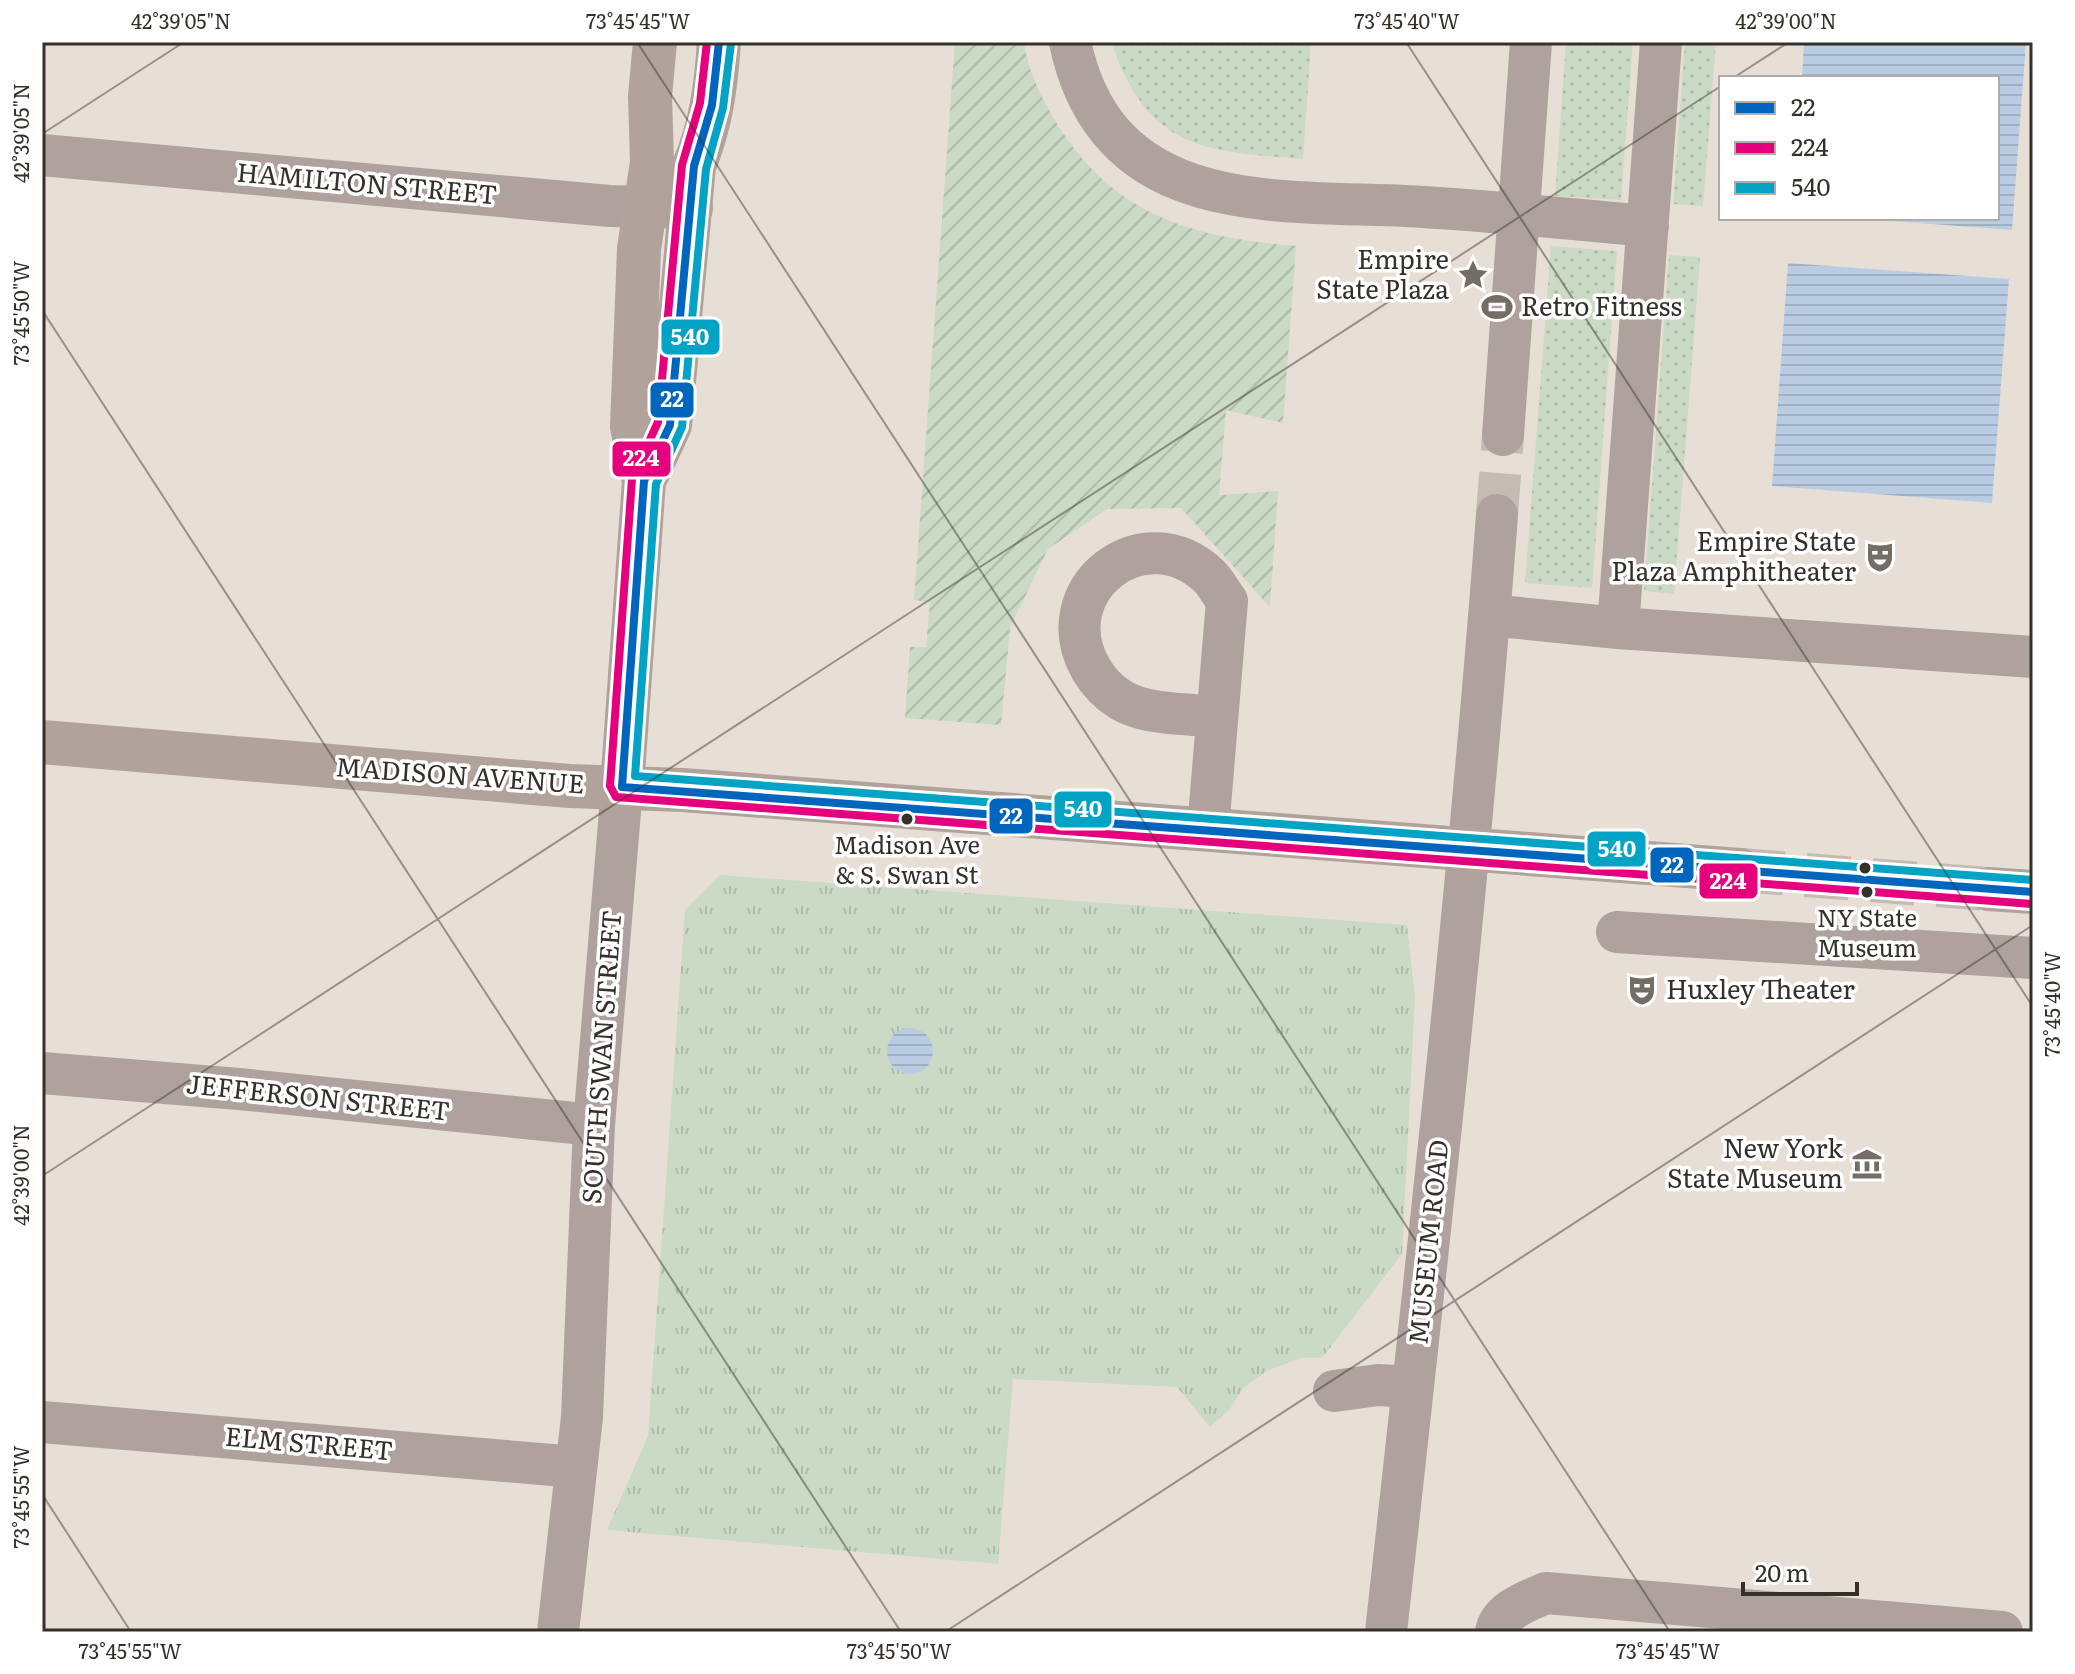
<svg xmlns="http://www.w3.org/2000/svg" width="2075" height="1674" viewBox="0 0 2075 1674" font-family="Literata,serif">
	<defs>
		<pattern id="grass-dots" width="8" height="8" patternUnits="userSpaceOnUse" patternTransform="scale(2)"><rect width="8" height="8" fill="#cadac4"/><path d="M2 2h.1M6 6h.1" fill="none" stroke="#aebba9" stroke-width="1.8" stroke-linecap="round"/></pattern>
		<pattern id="park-tufts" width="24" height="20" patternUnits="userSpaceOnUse" patternTransform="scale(2)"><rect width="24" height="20" fill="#cadac4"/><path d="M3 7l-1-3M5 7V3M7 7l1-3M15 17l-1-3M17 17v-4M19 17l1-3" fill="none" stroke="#aebba9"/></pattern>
		<pattern id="garden-furrows" width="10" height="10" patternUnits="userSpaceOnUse" patternTransform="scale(2)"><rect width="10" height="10" fill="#cadac4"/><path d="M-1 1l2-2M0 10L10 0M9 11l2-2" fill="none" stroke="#aebba9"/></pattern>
		<pattern id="water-rules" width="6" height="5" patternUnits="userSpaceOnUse" patternTransform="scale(2)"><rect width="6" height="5" fill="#bacce3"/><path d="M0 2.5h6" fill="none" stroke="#a0b0c3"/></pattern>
	</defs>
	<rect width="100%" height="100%" fill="#e7dfd6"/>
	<path fill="url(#grass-dots)" d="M1111,42H1311L1303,159C1200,151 1149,149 1111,42Z
		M1566,42H1633L1621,200L1555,196Z
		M1685,42H1716L1703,206L1673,204Z
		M1551,246L1617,251L1592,588L1525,583Z
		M1669,255L1700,257L1674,594L1644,591Z"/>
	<path fill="url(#park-tufts)" d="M720,875L1407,925L1415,997L1402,1254L1322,1358H1301L1267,1371L1243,1388L1230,1409L1210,1427L1177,1387L1013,1379L998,1564L607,1530L648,1436L685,910Z"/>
	<path fill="url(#garden-furrows)" d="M955,42H1024C1027,71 1044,102 1059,127C1116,217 1196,238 1296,246L1283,423L1226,410L1219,495L1278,491L1270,607L1181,508L1107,509L1048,549L1010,628L1001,725L905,718L910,647H926L930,602L914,600Z"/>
	<path fill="url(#water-rules)" d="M1804,42H2026L2012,230L1853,218H1997V78H1802Z
		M1788,263L2009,279L1992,503L1772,486Z
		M887 1051a23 23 0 1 1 46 0a23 23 0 1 1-46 0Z"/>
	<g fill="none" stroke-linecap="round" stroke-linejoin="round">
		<path stroke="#c4bcb4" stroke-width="42" stroke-dasharray="42 21" stroke-linecap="butt" d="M1497,515L1503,435"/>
		<path stroke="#c4bcb4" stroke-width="44" stroke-dasharray="44 22" stroke-linecap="butt" d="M1740,870L1988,889"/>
		<path stroke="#afa19d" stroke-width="42" d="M1070,42C1106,215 1267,200 1405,206C1486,210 1567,219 1648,226
			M42,155L610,206L692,208
			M1503,435L1531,42
			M1489,615L1618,628L2033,657
			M1618,628L1661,42
			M1193,715C1169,713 1141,712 1121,700C1108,692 1098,681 1091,669C1046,590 1143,514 1209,576C1216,583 1221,593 1227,601L1208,830
			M1617,932L2033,958
			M42,1073L239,1089L594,1125
			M1334,1391L1378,1385L1413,1387
			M42,1422L576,1467
			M558,1632L582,1417L594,1125L622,787
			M1386,1632C1427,1260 1469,889 1497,515
			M1496,1632C1500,1610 1528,1601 1546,1593L2002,1632"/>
		<path stroke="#b1a39b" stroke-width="44" d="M644,481L670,425L694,166C711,125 716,86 719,42
			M42,742L570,786L683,790L1740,870
			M622,787L644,481L632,427L639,249L652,162L650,96L655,42
			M1988,889L2033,892"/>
		<g stroke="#fff" stroke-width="14">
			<path id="bus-1" d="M719,42L712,105L694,166L670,425L644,481L622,787L2033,892"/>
		</g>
		<g stroke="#fff" stroke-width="14">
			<path id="bus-2" d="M707,42L700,103L682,165L658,422L632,479L610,786L616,797L2032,904"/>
		</g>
		<g stroke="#fff" stroke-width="14">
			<path id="bus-3" d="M731,43L723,108L706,169L682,427L656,484L635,776L2033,880"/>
		</g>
		<use href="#bus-1" stroke="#0065bd" stroke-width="8"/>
		<use href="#bus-2" stroke="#e5007d" stroke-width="8"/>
		<use href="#bus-3" stroke="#03a3c6" stroke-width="8"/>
	</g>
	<path fill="none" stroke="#36302a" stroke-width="2" stroke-opacity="0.45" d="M637,42L1670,1632M1406,42L2033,1007M1733,78L1789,42M42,134L184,42M42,310L901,1632M42,1176L1721,86M42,1494L131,1632M945,1632L2033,925"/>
	<defs>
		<g id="sight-bare" transform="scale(2.4)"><path d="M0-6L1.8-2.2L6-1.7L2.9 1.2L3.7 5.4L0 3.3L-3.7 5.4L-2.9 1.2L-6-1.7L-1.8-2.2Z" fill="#746d66" stroke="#fff" stroke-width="2.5" paint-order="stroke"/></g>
		<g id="stadium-bare" transform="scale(2.4)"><path d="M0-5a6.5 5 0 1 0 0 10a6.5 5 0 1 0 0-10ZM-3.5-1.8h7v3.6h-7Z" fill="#746d66" stroke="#fff" stroke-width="2.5" paint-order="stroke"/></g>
		<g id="theatre-bare" transform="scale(2.4)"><path d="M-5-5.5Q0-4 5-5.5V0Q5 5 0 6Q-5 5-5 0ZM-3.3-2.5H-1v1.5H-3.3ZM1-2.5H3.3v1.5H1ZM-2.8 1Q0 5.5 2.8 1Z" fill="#746d66" stroke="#fff" stroke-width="2.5" paint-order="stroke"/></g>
		<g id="museum-bare" transform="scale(2.4)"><path d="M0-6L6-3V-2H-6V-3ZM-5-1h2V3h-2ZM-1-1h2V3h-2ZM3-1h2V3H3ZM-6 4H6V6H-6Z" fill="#746d66" stroke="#fff" stroke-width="2.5" paint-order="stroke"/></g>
	</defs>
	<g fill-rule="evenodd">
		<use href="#sight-bare" x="1473" y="275"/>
		<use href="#stadium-bare" x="1497" y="307"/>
		<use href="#theatre-bare" x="1880" y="557"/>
		<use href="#theatre-bare" x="1642" y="990"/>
		<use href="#museum-bare" x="1867" y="1164"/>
	</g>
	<g fill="#36302a" stroke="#fff" stroke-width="3">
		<circle cx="907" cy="819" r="7"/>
		<circle cx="1865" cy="868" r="7"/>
		<circle cx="1867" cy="892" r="7"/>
	</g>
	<g text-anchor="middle" stroke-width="7" stroke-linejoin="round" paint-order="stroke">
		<g font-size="24" fill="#36302a" stroke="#fff">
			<text x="907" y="854">Madison Ave<tspan x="907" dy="30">&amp; S. Swan St</tspan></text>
			<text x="1867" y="927">NY State<tspan x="1867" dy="30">Museum</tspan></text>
		</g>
		<g font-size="26" fill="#36302a" stroke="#fff">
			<text transform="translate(367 184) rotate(5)" y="9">HAMILTON STREET</text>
			<text transform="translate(460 776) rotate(4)" y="9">MADISON AVENUE</text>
			<text transform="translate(602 1057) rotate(-86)" y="9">SOUTH SWAN STREET</text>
			<text transform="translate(318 1098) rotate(6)" y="9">JEFFERSON STREET</text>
			<text transform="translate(1429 1242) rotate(-84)" y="9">MUSEUM ROAD</text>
			<text transform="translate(309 1444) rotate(5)" y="9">ELM STREET</text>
		</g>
		<g font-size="26" fill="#36302a" stroke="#fff" text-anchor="end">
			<text x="1449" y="269">Empire<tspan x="1449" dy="30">State Plaza</tspan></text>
			<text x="1521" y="316" text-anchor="start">Retro Fitness</text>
			<text x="1856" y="551">Empire State<tspan x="1856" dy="30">Plaza Amphitheater</tspan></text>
			<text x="1666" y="999" text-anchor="start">Huxley Theater</text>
			<text x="1843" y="1158">New York<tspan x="1843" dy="30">State Museum</tspan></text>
		</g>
	</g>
	<g stroke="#fff" stroke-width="3">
		<rect x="660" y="318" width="61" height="38" rx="8" fill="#03a3c6"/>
		<rect x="649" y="381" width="46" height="38" rx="8" fill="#0065bd"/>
		<rect x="611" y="440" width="61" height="38" rx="8" fill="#e5007d"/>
		<rect x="1053" y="790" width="60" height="39" rx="8" fill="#03a3c6"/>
		<rect x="988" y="797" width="46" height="38" rx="8" fill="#0065bd"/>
		<rect x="1586" y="830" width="61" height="38" rx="8" fill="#03a3c6"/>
		<rect x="1649" y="846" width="46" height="38" rx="8" fill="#0065bd"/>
		<rect x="1698" y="862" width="61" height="38" rx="8" fill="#e5007d"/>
	</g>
	<g font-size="22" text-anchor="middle" font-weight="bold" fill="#fff">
		<text x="690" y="345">540</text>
		<text x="672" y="407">22</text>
		<text x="641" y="466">224</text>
		<text x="1083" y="817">540</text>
		<text x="1011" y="824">22</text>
		<text x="1617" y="857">540</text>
		<text x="1672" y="873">22</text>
		<text x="1728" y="889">224</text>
	</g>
	<rect width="2075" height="1674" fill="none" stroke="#ffffff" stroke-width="88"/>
	<rect x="1719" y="76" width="280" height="144" fill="#ffffff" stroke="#afacaa" stroke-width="2"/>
	<rect x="1735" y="102" width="40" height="12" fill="#0065bd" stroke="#afacaa" stroke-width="2"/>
	<text x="1791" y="116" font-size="24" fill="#36302a">22</text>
	<rect x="1735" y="142" width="40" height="12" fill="#e5007d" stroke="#afacaa" stroke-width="2"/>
	<text x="1791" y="156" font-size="24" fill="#36302a">224</text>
	<rect x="1735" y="182" width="40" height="12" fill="#03a3c6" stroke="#afacaa" stroke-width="2"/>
	<text x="1791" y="196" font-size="24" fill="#36302a">540</text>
	<path d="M1743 1582v12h114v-12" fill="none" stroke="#36302a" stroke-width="4"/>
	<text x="1755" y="1582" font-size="24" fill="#36302a" stroke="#ffffff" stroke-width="6" paint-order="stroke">20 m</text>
	<rect x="44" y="44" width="1987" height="1586" fill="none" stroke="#36302a" stroke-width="3"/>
	<g font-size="20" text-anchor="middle" fill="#36302a">
		<text x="181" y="29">42°39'05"N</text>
		<text x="638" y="29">73°45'45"W</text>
		<text x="1407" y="29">73°45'40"W</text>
		<text x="1786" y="29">42°39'00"N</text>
		<text transform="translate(22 133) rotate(-90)" y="7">42°39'05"N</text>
		<text transform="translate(22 313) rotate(-90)" y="7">73°45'50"W</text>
		<text transform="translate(2053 1004) rotate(-90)" y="7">73°45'40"W</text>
		<text transform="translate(22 1175) rotate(-90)" y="7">42°39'00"N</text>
		<text transform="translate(22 1497) rotate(-90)" y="7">73°45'55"W</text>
		<text x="130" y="1659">73°45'55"W</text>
		<text x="899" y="1659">73°45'50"W</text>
		<text x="1668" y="1659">73°45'45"W</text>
	</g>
</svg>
